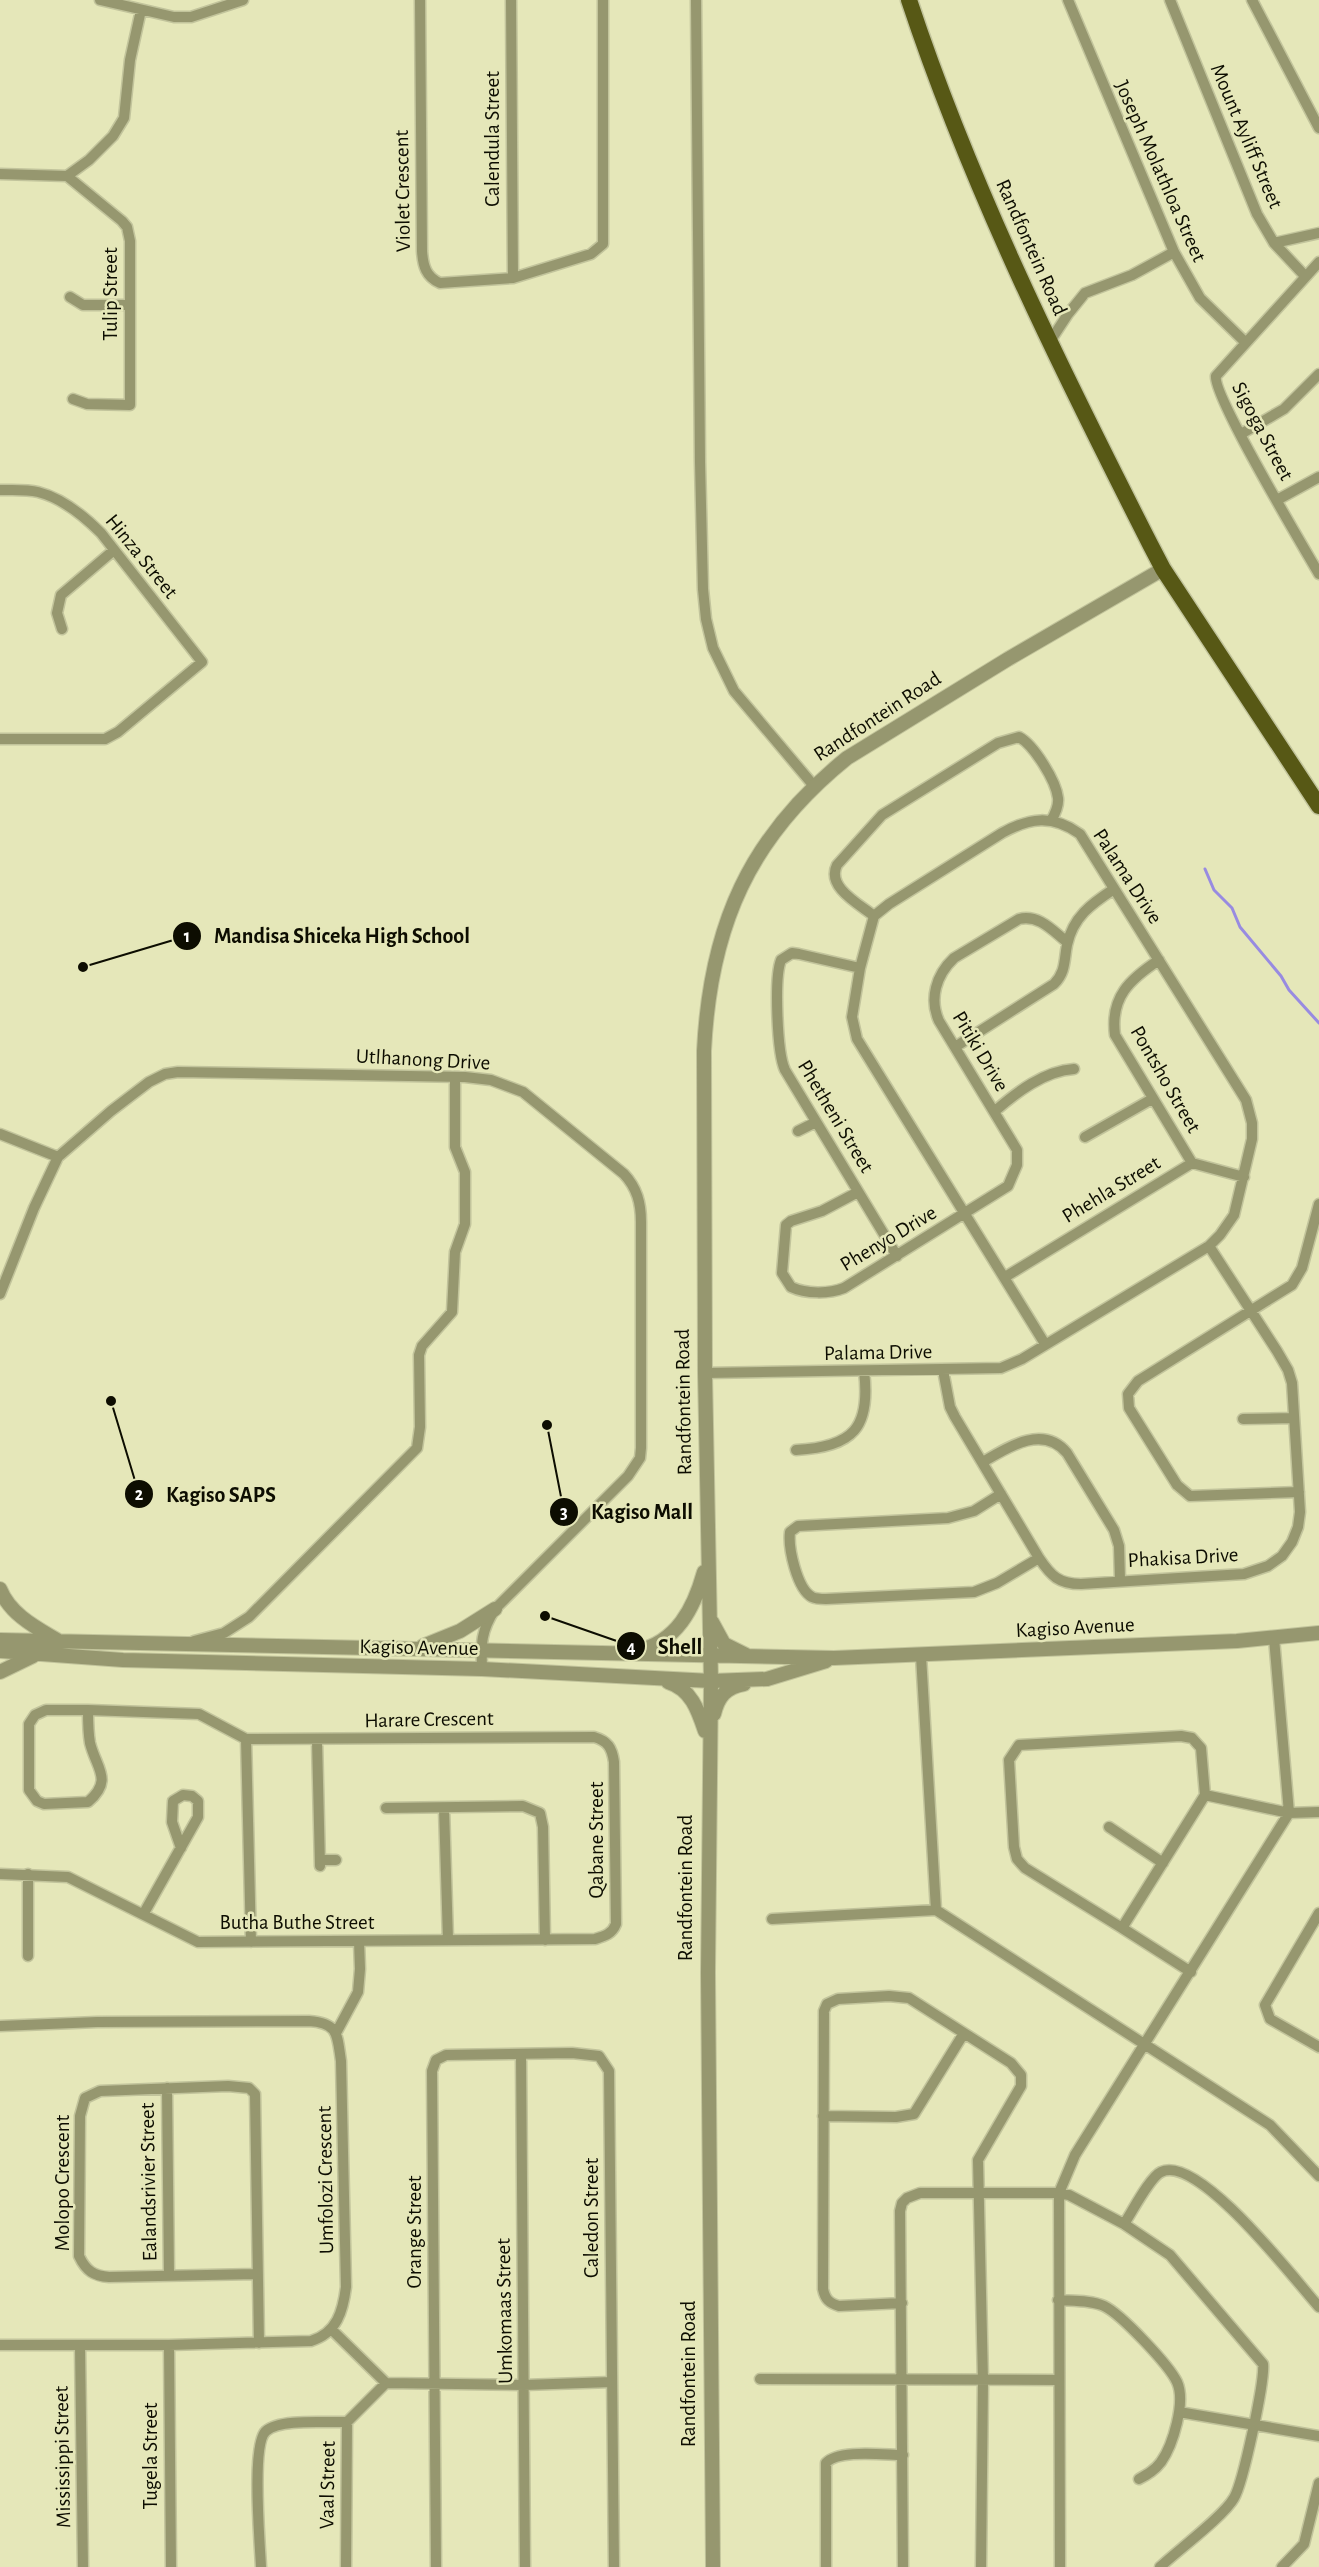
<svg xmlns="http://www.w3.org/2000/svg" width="1319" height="2567" viewBox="0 0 1319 2567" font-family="'Alegreya Sans',sans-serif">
	<rect width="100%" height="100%" fill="#e5e7b9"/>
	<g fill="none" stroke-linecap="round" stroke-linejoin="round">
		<path stroke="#988be1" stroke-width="3" d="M1205,869L1214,890L1232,908L1240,927L1281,976L1289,990L1319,1023"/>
		<g stroke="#c2c49c" stroke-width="13">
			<path id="minor" d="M100,0L174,17H191L243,0
				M420,0L422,251C423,266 426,277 440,283L513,278L591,254L603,244V0
				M511,0L513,278
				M696,0L700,462L703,589L706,619L713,648L734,691L814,786
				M1068,0L1174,252L1200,298L1245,342
				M1170,0L1257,214L1274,243L1305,276
				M1252,0L1319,128
				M0,174L67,176L89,160L113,136L124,118L130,60L141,10
				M67,176L122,221L127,227L130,241V405L87,404L73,399
				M1274,243L1319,233
				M1319,262L1216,376C1212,394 1304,548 1319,574
				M70,297L83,305H130
				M1049,343L1068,314L1085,293L1132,275L1174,252
				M1241,434L1284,409L1319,374
				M0,490C12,490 26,489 38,492C62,498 84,516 101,533L202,662L118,732L105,739H0
				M1277,500L1319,477
				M62,629L57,613L61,595L114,550
				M874,916C859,904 826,887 837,865L882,815L998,743L1019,737C1034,745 1056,781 1058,798C1059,806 1055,814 1051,821
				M1159,960C1130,979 1110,997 1115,1035L1192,1163
				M860,968L799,954L792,953L781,960C774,978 777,1053 785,1070L897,1256
				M955,1047L1054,984C1066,972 1064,960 1067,945C1073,917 1091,904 1114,889
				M995,1111C1017,1092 1044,1071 1074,1069
				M798,1131L816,1122
				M0,1134L58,1157
				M1085,1137L1152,1099
				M858,1192L822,1211L791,1221L786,1225L782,1273L791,1287C806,1294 829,1294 844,1288L1008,1186L1017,1165V1150L939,1021C929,999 936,975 954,958L1019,919C1039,914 1053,931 1067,942
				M1005,1277L1192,1163L1244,1177
				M0,1294L34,1208L58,1157L111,1111L149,1082L165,1074L178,1072L465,1077L491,1080L523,1092L624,1174C637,1188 641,1203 641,1222V1448L640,1458L628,1476L495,1609C481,1631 481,1643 482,1669
				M943,1370L950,1407L955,1417L1039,1558C1051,1576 1059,1584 1081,1584L1244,1574L1268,1566L1282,1556L1292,1542L1298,1527L1300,1512L1292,1383L1288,1370L1277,1351L1209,1246
				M705,1373L1001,1368L1022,1359L1209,1246L1220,1235L1234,1215L1252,1139V1123L1246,1100L1080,834C1052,814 1029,818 1002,833L889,904L874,916L860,968L852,1017L857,1039L1045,1344
				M1243,1419L1294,1418
				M796,1450C853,1447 871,1428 864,1371
				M983,1462C1008,1447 1043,1424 1067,1453L1114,1530L1119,1546L1120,1580
				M1299,1492L1190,1496L1177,1485L1129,1408L1128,1394L1138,1381L1292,1285L1302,1268L1319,1204
				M1001,1494L974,1511L948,1518L798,1526L790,1532C788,1548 797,1589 812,1597C816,1599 821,1599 826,1599L974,1592L997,1583L1039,1558
				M194,1641L224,1633L249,1617L417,1448L420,1427L419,1355L422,1346L452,1312L455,1252L465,1224V1172L455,1147V1077
				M921,1656L936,1910L1270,2125L1319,2176
				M46,1710H88C88,1720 88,1732 90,1743C96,1768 114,1780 88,1802L44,1804L37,1801L29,1790V1724L35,1715Z
				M88,1710L199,1714L246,1739
				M1181,1736L1192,1738L1201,1748L1205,1795L1122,1928L1025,1868L1017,1859L1014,1847L1009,1760L1019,1745Z
				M246,1739L251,1942
				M317,1740L320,1866
				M1205,1795L1289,1813L1319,1812
				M386,1808L523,1806L540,1813L543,1827L545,1940
				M444,1808L448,1940
				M1109,1827L1163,1863
				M320,1860H336
				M0,1874L68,1877L198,1942L595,1939C605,1936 612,1934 616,1924L614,1762C612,1748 608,1741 594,1737L246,1739
				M28,1874V1956
				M144,1913L198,1817V1801L192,1796L183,1795L173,1801L172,1822L181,1848
				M1319,1913L1265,2005L1270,2019L1319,2047
				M772,1919L936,1910
				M1122,1928L1191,1972
				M0,2026L97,2022L309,2021C339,2023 337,2035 341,2061L346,2287C343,2311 337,2333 311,2341L169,2345H0
				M336,2033L358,1992L360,1969L359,1941
				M521,2054L525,2567
				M167,2088L169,2275
				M823,2116L896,2117L914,2114L964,2033
				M1124,2224C1132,2212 1150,2177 1161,2172C1198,2153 1295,2280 1319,2307
				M258,2274L109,2277C94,2276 86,2271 79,2256L80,2116L85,2098L100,2091L228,2086L249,2088L255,2094L259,2343
				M1058,2300C1072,2301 1091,2300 1104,2306C1121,2314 1169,2365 1177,2382C1186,2402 1173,2445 1161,2462C1155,2470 1148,2474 1139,2479
				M902,2303L839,2306C829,2303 825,2299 823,2289L824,2011L827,2004L838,1999L889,1996L909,1998L1011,2063L1021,2075V2086L978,2160L983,2381L981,2567
				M332,2330L386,2383L524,2385L612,2382
				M169,2345L171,2567
				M80,2346L83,2567
				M760,2379L1059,2380
				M1179,2412L1319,2436
				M261,2567C260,2544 251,2444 266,2431C280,2418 329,2423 347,2422
				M346,2567L347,2422L386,2383
				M436,2567L432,2071L436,2060L446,2055L572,2053L599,2056L609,2071L614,2567
				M826,2567V2463C838,2449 885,2455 903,2455
				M903,2567L900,2211L902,2203L907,2198L920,2193H1059L1069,2195L1124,2224L1170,2255L1263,2364C1265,2381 1243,2483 1234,2498C1224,2516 1177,2551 1160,2567
				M1060,2567L1059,2193L1075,2155L1289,1813L1274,1638
				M1282,2567L1304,2544L1319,2483"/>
		</g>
		<g stroke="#c2c49c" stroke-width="16">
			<path id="tertiary" d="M0,1589C10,1614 35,1627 57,1640
				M712,1622L724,1644L746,1655
				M0,1640L834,1658L1237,1641L1319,1633
				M423,1646L460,1631L495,1609
				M0,1651L123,1660L482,1669L711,1681L767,1679L826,1661
				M637,1651C677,1642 694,1608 704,1572
				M0,1672L33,1656
				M668,1682C691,1689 698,1710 705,1731
				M714,1714C718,1697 726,1687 744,1684
				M713,2567L708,1973L711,1681L705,1373L704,1051C710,926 749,837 847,758L1008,659L1163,569"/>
		</g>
		<g stroke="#c2c49c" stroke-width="19">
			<path id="primary" d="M909,0C972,190 1061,369 1151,546L1163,569L1319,806"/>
		</g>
		<use href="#minor" stroke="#96976f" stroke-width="10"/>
		<use href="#tertiary" stroke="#96976f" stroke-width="14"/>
		<use href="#primary" stroke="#575815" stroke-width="16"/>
	</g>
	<g text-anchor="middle" stroke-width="5" stroke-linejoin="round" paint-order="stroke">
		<g font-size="21" fill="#0d0d01" stroke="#e5e7b9">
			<text transform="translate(1247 136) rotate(67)" y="7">Mount Ayliff Street</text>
			<text transform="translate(492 139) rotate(-90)" y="7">Calendula Street</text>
			<text transform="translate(1161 171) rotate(66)" y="7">Joseph Molathloa Street</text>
			<text transform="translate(402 191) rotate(-91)" y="7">Violet Crescent</text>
			<text transform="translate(1032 247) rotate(66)" y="7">Randfontein Road</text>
			<text transform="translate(110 294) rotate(-90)" y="7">Tulip Street</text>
			<text transform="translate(1263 431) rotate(62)" y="7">Sigoga Street</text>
			<text transform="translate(142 556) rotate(51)" y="7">Hinza Street</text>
			<text transform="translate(877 716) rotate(-33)" y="7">Randfontein Road</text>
			<text transform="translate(1128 876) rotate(57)" y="7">Palama Drive</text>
			<text transform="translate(981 1051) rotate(59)" y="7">Pitiki Drive</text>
			<text transform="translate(423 1059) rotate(3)" y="7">Utlhanong Drive</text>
			<text transform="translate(1166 1079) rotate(60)" y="7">Pontsho Street</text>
			<text transform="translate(836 1116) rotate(59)" y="7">Phetheni Street</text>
			<text transform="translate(1111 1189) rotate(-31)" y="7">Phehla Street</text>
			<text transform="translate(888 1238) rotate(-31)" y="7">Phenyo Drive</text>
			<text transform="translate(878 1352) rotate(-1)" y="7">Palama Drive</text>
			<text transform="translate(683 1402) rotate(-91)" y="7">Randfontein Road</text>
			<text transform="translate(1183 1557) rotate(-3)" y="7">Phakisa Drive</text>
			<text transform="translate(1075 1627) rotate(-3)" y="7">Kagiso Avenue</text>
			<text transform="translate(419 1647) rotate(1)" y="7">Kagiso Avenue</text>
			<text transform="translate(429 1719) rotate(-1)" y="7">Harare Crescent</text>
			<text transform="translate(596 1840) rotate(-90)" y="7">Qabane Street</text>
			<text transform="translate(685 1888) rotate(-90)" y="7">Randfontein Road</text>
			<text x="297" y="1929">Butha Buthe Street</text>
			<text transform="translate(325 2180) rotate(-91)" y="7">Umfolozi Crescent</text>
			<text transform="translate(148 2182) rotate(-91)" y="7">Ealandsrivier Street</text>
			<text transform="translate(62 2183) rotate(-90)" y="7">Molopo Crescent</text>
			<text transform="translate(591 2218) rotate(-90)" y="7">Caledon Street</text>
			<text transform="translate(414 2232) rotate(-90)" y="7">Orange Street</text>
			<text transform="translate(504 2311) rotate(-91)" y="7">Umkomaas Street</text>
			<text transform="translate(688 2374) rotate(-90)" y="7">Randfontein Road</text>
			<text transform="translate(150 2456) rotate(-90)" y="7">Tugela Street</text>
			<text transform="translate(62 2457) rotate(-91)" y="7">Mississippi Street</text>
			<text transform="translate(327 2485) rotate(-89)" y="7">Vaal Street</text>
		</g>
	</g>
	<path fill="none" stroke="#0d0d01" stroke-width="2" d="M83 967L187 936M111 1401L139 1494M547 1425L564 1512M545 1616L631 1646"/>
	<g fill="#0d0d01" stroke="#e5e7b9" stroke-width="2">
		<circle cx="83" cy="967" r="6"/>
		<circle cx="111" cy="1401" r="6"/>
		<circle cx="547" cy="1425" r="6"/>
		<circle cx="545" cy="1616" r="6"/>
		<circle cx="187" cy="936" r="15"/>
		<circle cx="139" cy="1494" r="15"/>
		<circle cx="564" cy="1512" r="15"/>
		<circle cx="631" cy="1646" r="15"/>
	</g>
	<g font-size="18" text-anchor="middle" font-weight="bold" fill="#fff">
		<text x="187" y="942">1</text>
		<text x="139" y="1500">2</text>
		<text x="564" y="1518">3</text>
		<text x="631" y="1653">4</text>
	</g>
	<g font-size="22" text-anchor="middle" font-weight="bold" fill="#0d0d01" stroke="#e5e7b9" stroke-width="5" stroke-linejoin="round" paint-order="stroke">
		<text x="342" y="943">Mandisa Shiceka High School</text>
		<text x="221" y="1502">Kagiso SAPS</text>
		<text x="642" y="1519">Kagiso Mall</text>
		<text x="680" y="1654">Shell</text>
	</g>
</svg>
